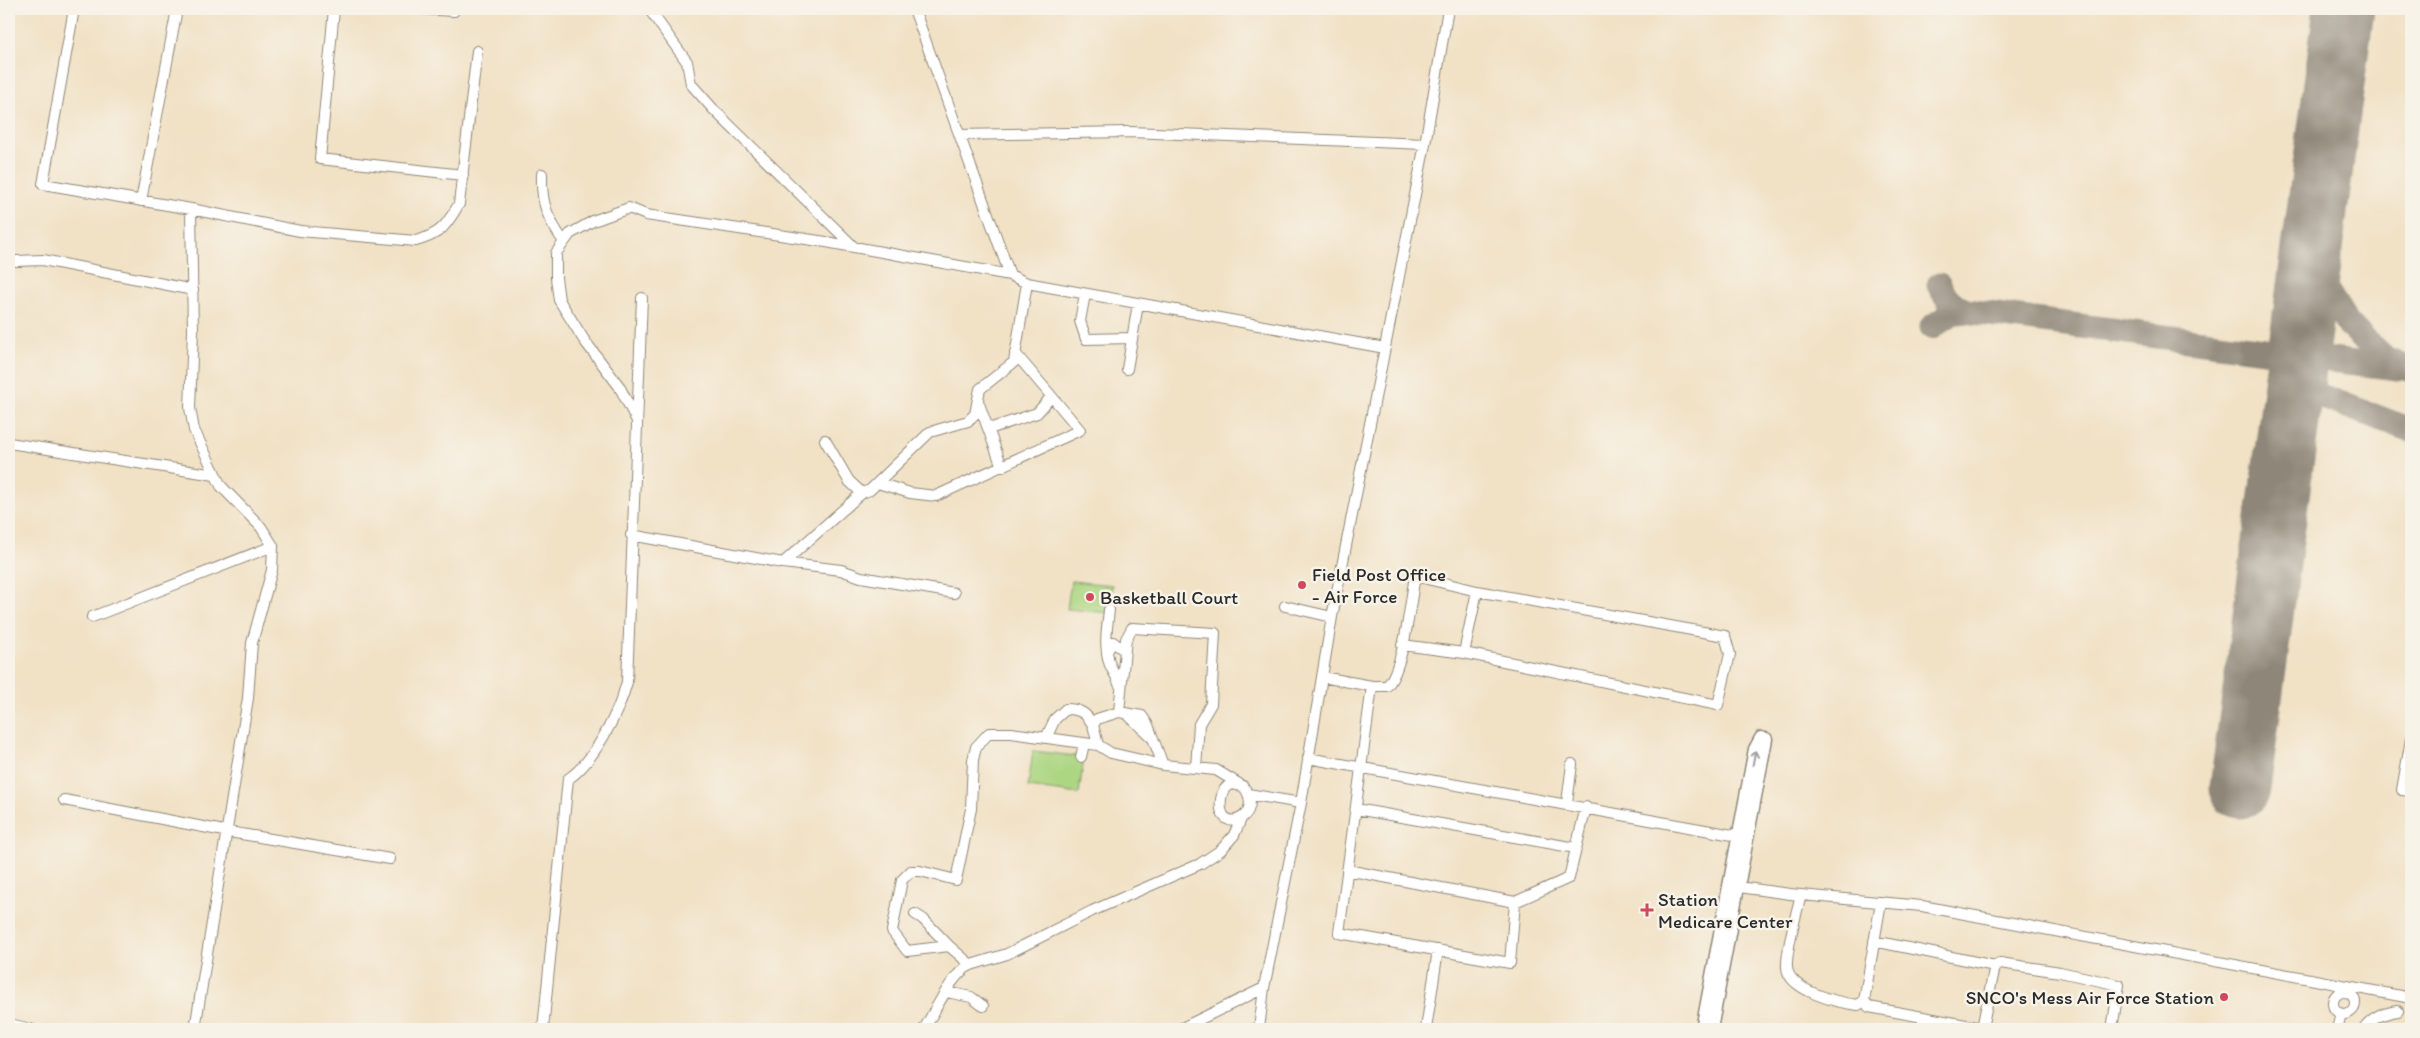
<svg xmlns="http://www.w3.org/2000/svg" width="2420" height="1038" viewBox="0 0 2420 1038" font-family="Itim,sans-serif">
	<rect width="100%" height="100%" fill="#f7f3e8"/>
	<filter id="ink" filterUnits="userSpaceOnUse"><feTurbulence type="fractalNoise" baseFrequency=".02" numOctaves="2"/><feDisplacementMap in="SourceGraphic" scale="10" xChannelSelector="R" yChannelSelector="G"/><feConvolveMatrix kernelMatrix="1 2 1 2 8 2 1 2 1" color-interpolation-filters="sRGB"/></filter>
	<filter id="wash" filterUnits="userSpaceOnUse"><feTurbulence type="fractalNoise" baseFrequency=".0096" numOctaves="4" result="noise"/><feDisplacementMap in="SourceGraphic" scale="20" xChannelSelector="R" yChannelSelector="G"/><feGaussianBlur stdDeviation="1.12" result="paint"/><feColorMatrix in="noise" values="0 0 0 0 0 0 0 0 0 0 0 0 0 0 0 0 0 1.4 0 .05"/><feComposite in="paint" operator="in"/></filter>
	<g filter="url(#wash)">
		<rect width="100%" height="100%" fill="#f1e1c5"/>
		<path fill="#acd682" stroke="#6c8056" d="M1071,581L1112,585L1110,613L1067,609Z
			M1033,751L1084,757L1079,794L1028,787Z"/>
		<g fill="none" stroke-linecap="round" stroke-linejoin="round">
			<path stroke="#8e8678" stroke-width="25" d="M2313,244L2326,289L2347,323L2385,359L2410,369
				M1939,285C1946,298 1952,305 1966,311L2272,351L2286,346L2301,334
				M1932,327L1952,313L1966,311
				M2298,356L2397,368
				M2294,386L2411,430"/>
			<path stroke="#8e8678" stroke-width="61" d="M2240,788L2344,9"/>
		</g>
	</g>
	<g filter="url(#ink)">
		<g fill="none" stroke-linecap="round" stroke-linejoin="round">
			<g stroke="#8e8678" stroke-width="12">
				<path id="minor" d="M74,9L43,184L191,209L300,231L416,241C441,234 446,226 459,204L477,51
					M334,9L320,159L463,175
					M421,9L454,11
					M649,9L687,62L691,84L714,110L854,247
					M914,9L1010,275
					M960,135L1130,132L1425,144
					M542,174C541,203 547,218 564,242
					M141,201L177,9
					M191,209L193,331L190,408L194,430L221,486L261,527L273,546L272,570L252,643L248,698L195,1029
					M16,261L43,260L193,290
					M1085,294L1080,321L1086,339L1132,338
					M1127,369L1138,304
					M978,401L1002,467
					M637,421L619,386L584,340L559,300L556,278V253L570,234L593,221L629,208L646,215L826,242L1010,275L1027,283L1385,348
					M989,429L1037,413L1051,397
					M825,440L849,481L862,493L870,490L930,432L968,421L975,414L980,389L1014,362L1027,283
					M9,443L215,475
					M878,483L910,493L936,496L1080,430L1015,353
					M862,493L783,563L841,570L861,577L954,593
					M631,535L783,563
					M1285,606L1332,617
					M1109,610C1107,628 1104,645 1109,662C1111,670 1117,675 1119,684
					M92,617L273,546
					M1107,651L1113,642L1121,648L1125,645
					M1464,653L1477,591
					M1322,677L1372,686H1387C1404,668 1410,603 1415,576L1477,591L1725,636L1730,654L1718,705L1464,653L1402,645
					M1372,686L1339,933L1510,963L1515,902L1569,878L1586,807
					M1127,714L1151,737
					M1046,738L1055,719L1066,709C1080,709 1086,713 1093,725
					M2411,739L2402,790L2411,791
					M1098,745L1093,725L1097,719L1119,712
					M1081,757L1084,744
					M1308,758L1738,836
					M1163,765L1148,725L1142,716L1119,712L1126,639L1132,628L1215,633L1211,704L1199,724L1196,768
					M1231,784L1243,786C1268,816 1216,839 1221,799C1222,792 1224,787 1231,784Z
					M1239,784L1216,770L1163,765L1111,753L1098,745L1011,733H989L976,747L973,760L971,809L956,880L920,871H911L902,880L892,931L907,951L949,946L971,965L1007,954L1092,911L1200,864L1221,850L1234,835L1241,819
					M1248,794L1301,803
					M64,800L229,832L390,859
					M1567,803L1572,764
					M1356,809L1576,848
					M1347,870L1515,902
					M1739,887L1790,894L1922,906L2411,998
					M1801,895C1797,910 1786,953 1787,967C1788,991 1840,1003 1858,1005L1864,1001L1881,902
					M915,914L923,919L949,946
					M1995,966L2000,963L2060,972L2119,985L2112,1029
					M947,992L971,997L983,1006
					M2333 1003a11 11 0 1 1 22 0a11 11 0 1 1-22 0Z
					M1864,1001L1869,1007L1982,1028L1995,966L1874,941
					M9,1024L31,1029
					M543,1029L568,779C594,762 619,712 627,682L642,298
					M924,1029C935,1012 952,972 971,965
					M1180,1029L1264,988
					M1259,1029L1264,988L1301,803L1332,617L1425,144L1448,9
					M1426,1029L1438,950
					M2337,1029L2341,1014
					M2364,1029C2373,1017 2384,1013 2398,1011"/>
			</g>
			<g stroke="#8e8678" stroke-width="15">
				<path id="major" d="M1702,1029L1755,749L1761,738
					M1711,1029L1766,739"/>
			</g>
			<use href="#minor" stroke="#fff" stroke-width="10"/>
			<use href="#major" stroke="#fff" stroke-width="12"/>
		</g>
		<defs><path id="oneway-shaft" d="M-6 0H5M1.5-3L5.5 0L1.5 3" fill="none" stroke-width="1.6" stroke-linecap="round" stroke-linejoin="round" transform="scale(1.25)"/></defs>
		<use stroke="#a0a0a0" href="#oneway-shaft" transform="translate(1754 758) rotate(-79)"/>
	</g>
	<g fill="#d1495b" stroke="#f7f3e8" stroke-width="2">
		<circle cx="1302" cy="585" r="5"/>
		<circle cx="1090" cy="597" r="5"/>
		<path d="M1644.5 902.5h5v5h5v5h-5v5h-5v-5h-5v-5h5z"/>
		<circle cx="2224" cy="997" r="5"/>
	</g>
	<g text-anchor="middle" stroke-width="5" stroke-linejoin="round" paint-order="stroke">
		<g font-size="19" fill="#2b2b2b" stroke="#f7f3e8" text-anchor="start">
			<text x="1312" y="581">Field Post Office<tspan x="1312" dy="22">- Air Force</tspan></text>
			<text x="1100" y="604">Basketball Court</text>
			<text x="1658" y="906">Station<tspan x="1658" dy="22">Medicare Center</tspan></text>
			<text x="2214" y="1004" text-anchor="end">SNCO's Mess Air Force Station</text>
		</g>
	</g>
	<rect width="2420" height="1038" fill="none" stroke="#f7f3e8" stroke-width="30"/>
</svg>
